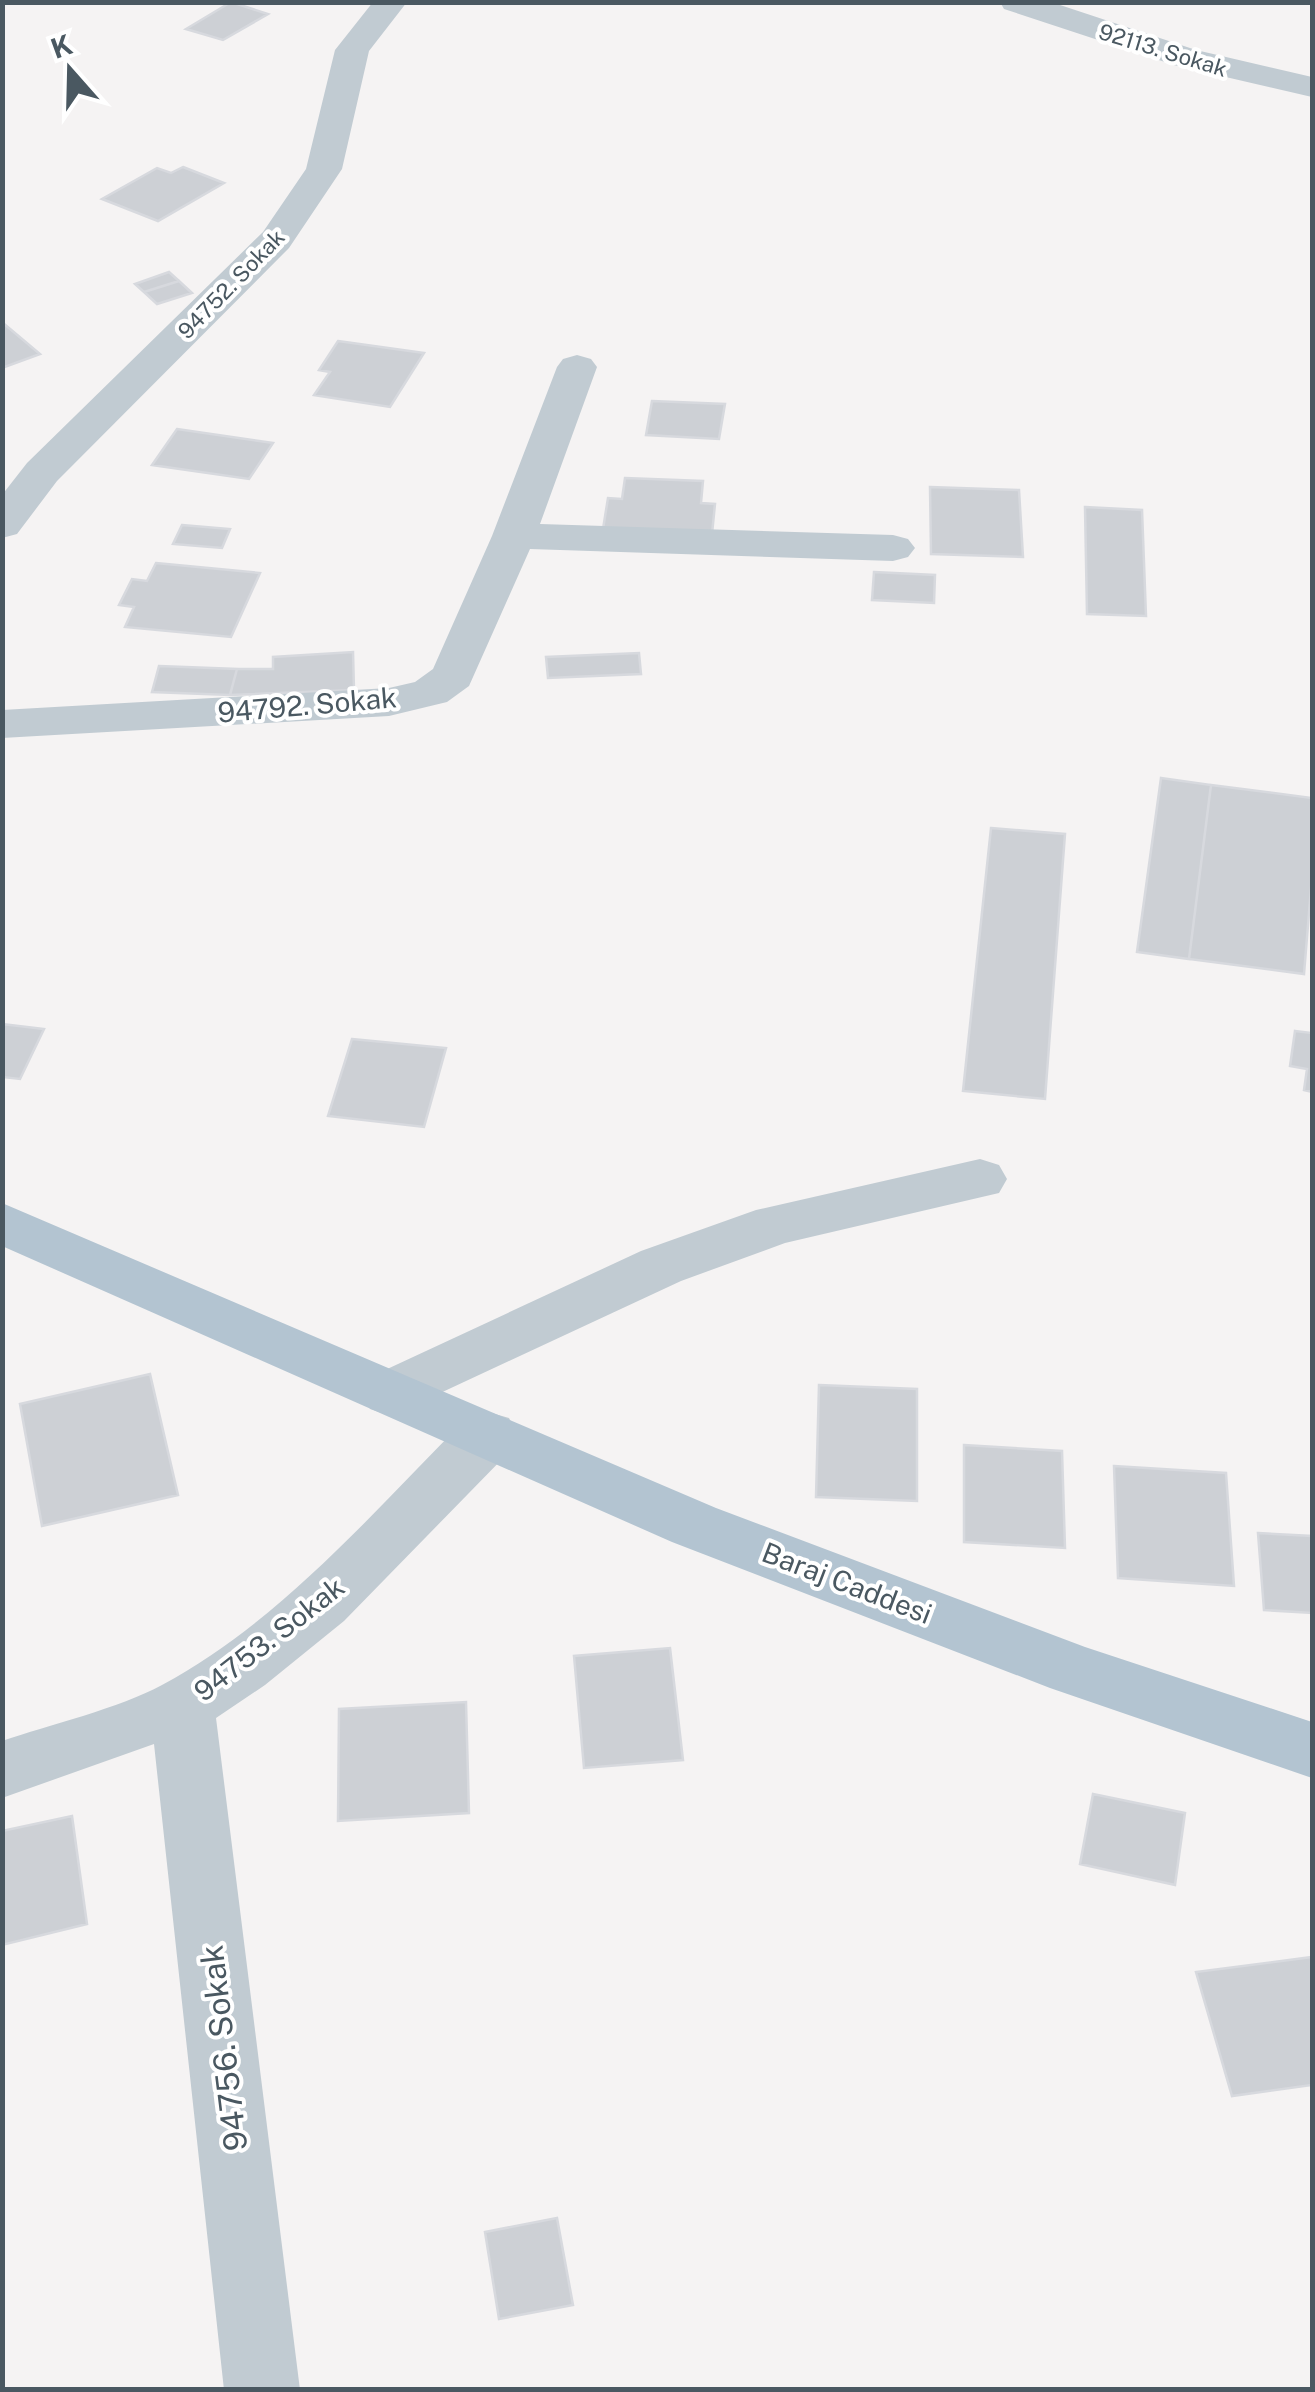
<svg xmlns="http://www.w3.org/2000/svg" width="1315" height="2392" viewBox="0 0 1315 2392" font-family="'Public Sans',sans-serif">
	<rect width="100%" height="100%" fill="#f5f3f3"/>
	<path fill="#cdd0d5" stroke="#d7d9de" stroke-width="2.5" d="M231,2L268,14L223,40L186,29Z
		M183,167L224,183L158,221L102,199L157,168L171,173Z
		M169,272L179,281L144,292L135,284Z
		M179,281L192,293L157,304L144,292Z
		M3,323L40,354L2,368Z
		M338,341L424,353L390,407L314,395L330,372L319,370Z
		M652,401L725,404L719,439L646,435Z
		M177,429L273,443L249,479L152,465Z
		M625,478L703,481L701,503L715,504L712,534L603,529L608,498L622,499Z
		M930,487L1019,490L1023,557L931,554Z
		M1085,507L1142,510L1146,616L1087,614Z
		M182,525L230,529L222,548L173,544Z
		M156,563L260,573L231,637L125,627L134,607L119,605L132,579L147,581Z
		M874,572L935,575L934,603L872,600Z
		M353,652L354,690L230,695L237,669H273V657Z
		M639,653L641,674L548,678L546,657Z
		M159,666L237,669L230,695L152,692Z
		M1161,778L1211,785L1189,959L1137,952Z
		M1211,785L1312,798V876L1304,974L1189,959Z
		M991,828L1065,834L1045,1099L963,1091Z
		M2,1024L44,1029L20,1079L2,1077Z
		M1295,1031L1312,1033V1092L1304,1090L1307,1069L1290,1066Z
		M352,1039L446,1048L424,1127L328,1116Z
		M150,1374L178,1495L42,1526L20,1404Z
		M819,1385L917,1389V1501L816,1497Z
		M964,1445L1062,1451L1065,1548L964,1542Z
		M1114,1466L1226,1473L1234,1586L1118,1578Z
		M1258,1533L1312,1536V1613L1264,1610Z
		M670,1648L683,1760L584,1768L574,1656Z
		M466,1702L469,1813L338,1821L339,1709Z
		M1093,1794L1185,1813L1175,1885L1080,1864Z
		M72,1816L87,1924L2,1945V1831Z
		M1312,1957V2085L1232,2096L1196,1972Z
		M557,2218L573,2305L499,2319L485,2232Z"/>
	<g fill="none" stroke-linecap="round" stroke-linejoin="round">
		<path fill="#c1cbd2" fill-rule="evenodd" d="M373,2H407L369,51L342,169L289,248L57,481L17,534L2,538V495L27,463L263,232L306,169L335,50Z
			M1000,2H1051L1196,50L1312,77V97L1174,65L1004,9Z
			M577,355L591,359L597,367L540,524L893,535L908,539L915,548L908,557L893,561L530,549L469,686L447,702L389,716L2,738V710L389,688L415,682L433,669L492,536L557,367L563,359Z
			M980,1159L999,1165L1007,1179L999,1193L785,1243L681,1281L391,1416L370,1409L362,1393L370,1377L641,1251L756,1210Z
			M488,1412L509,1418L518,1435L509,1452L344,1621L265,1685L216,1718L300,2390H224L154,1744L2,1798V1741C49,1725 120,1708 162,1685C281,1621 373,1512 467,1418Z"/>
		<path fill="#b3c4d1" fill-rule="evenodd" d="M2,1203L716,1508L1085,1647L1312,1722V1778L1050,1688L672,1542L2,1246Z"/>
	</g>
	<g text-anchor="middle" stroke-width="8" stroke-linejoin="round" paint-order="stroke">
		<g font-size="22" fill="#4a5861" stroke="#fff">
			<text transform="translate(1163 50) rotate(17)" y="8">92113. Sokak</text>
			<text transform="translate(231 284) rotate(-46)" y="8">94752. Sokak</text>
		</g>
		<g font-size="28" fill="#4a5861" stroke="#fff">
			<text transform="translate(307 705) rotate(-5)" y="10">94792. Sokak</text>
			<text transform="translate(847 1583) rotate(21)" y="10">Baraj Caddesi</text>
			<text transform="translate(269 1639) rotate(-38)" y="10">94753. Sokak</text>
		</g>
		<g font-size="32" fill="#4a5861" stroke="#fff">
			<text transform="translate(224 2048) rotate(-97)" y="11">94756. Sokak</text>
		</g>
	</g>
	<rect width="1315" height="2392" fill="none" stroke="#4a5861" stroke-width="10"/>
	<g transform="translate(70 70) rotate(340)" stroke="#ffffff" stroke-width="8" paint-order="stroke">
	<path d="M0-8L18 38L0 25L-18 38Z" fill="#4a5861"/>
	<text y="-15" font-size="28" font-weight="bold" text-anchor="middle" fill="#4a5861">K</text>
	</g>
</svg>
